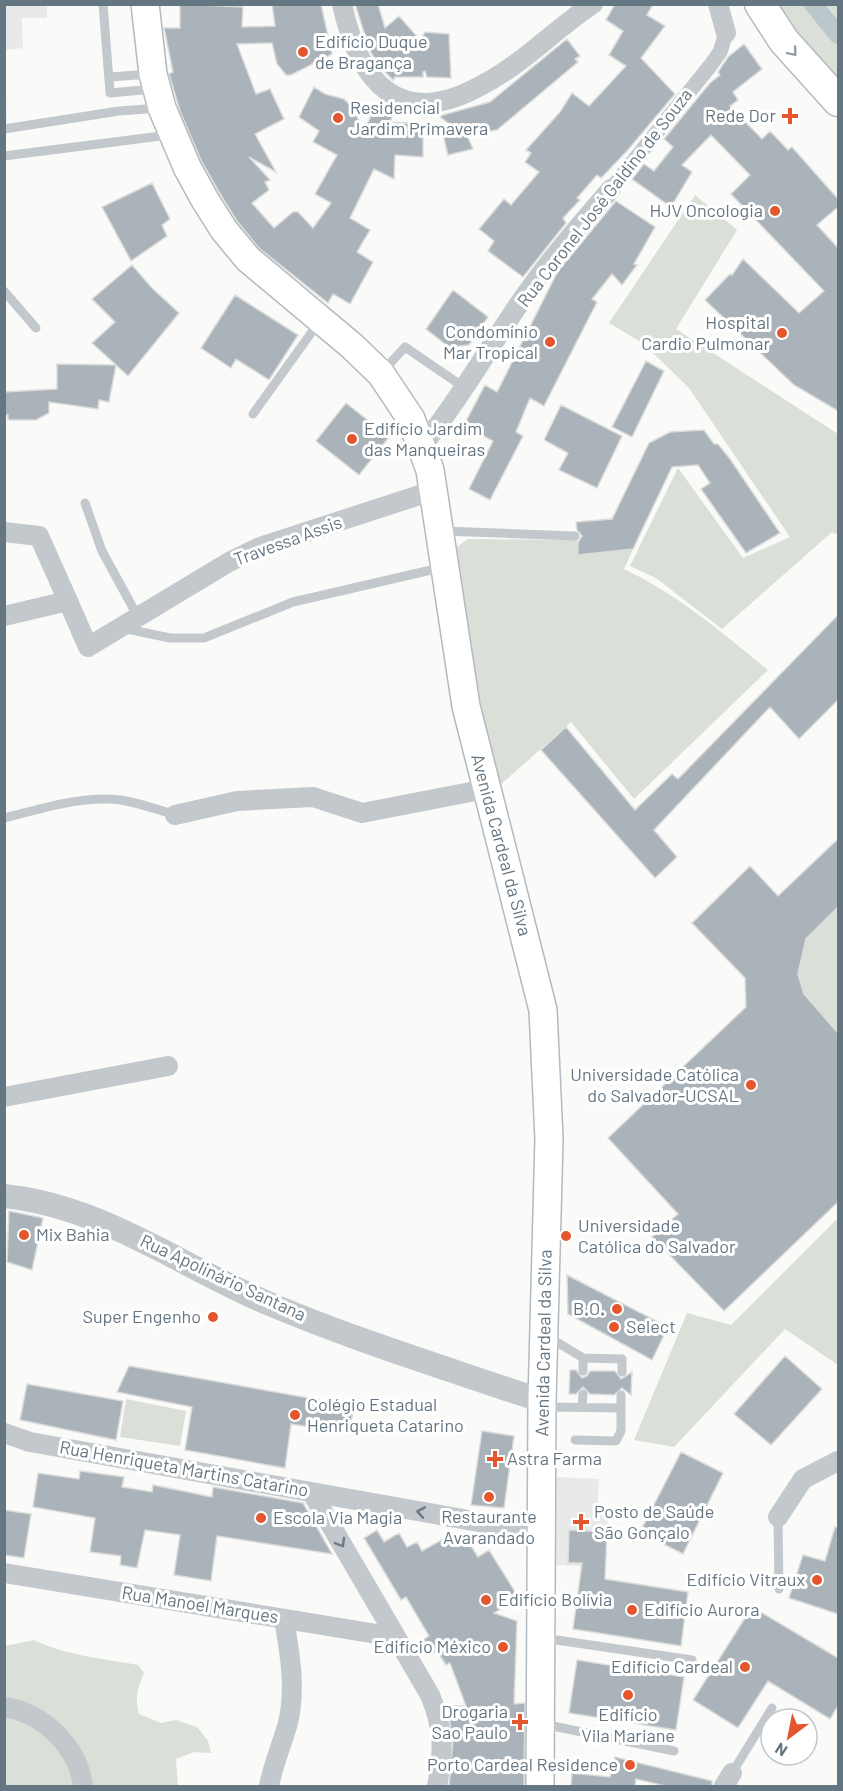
<svg xmlns="http://www.w3.org/2000/svg" width="843" height="1791" viewBox="0 0 843 1791" font-family="Barlow,sans-serif">
	<rect width="100%" height="100%" fill="#fafaf8"/>
	<path fill="#e8e9e9" d="M5,4L47,5V18H22L23,48L5,50L7,121H4Z
		M557,1477L599,1479L597,1511L608,1512L606,1567L553,1565Z"/>
	<path fill="#dadfd7" d="M777,5H838V78L801,39Z
		M695,195L737,230L676,329L838,434V534L831,533L722,629L656,578L630,566L678,468L743,558L790,537L689,388L644,344L609,323Z
		M468,539L577,540L579,555L633,549L624,569C677,594 723,633 768,670L634,799L571,722L498,787L450,552Z
		M838,907V1033L804,994L798,974L806,939Z
		M838,1218V1365L785,1329L674,1447L634,1440L687,1313L731,1325Z
		M126,1399L186,1411L180,1446L120,1437Z
		M34,1640C68,1656 100,1658 138,1665L144,1673C137,1688 135,1699 139,1714L161,1723L176,1720L197,1727L208,1741L211,1753L194,1752L176,1759L178,1786H5V1646Z"/>
	<g fill="none" stroke-linecap="round" stroke-linejoin="round">
		<path stroke="#bbc7cb" stroke-width="18" d="M813,4L838,35"/>
	</g>
	<path fill="#aab3b9" stroke="#dcdcda" stroke-width="1.5" d="M180,4L243,7L242,27L275,26L272,4H321L332,54L291,75H286L277,64L272,43L237,44L256,94L270,89L284,119L255,134L276,172L249,157L270,180L265,182L269,190L252,203L274,228L293,212H298L313,228L331,203L315,194L337,155L313,142L319,131L299,117L314,87L325,94L344,99L351,106L364,130L379,100L395,108L390,122L423,124V157L395,155L394,179L374,169L350,218L370,230L357,252L373,262L350,304L333,294L328,303L259,248L237,221L219,192L201,160L180,111L169,74L173,72L164,28H180Z
		M355,4H378L385,28L399,16L420,40L425,32L449,34L451,78L427,77L425,71L423,72V77H395L393,80L382,69L370,51Z
		M615,4H653L647,15L665,26L641,58L675,94L627,151L601,178L597,175L577,198L580,200L563,218L566,223L523,277L488,251L494,241L479,229L504,199L511,205L539,172L525,162L531,153L526,150L560,112L572,93L589,106L626,66L609,55L623,31L606,20Z
		M567,39L580,56L575,59L578,62L497,130L467,135L473,149L448,155L442,131L454,137L458,131L439,116L490,102Z
		M744,44L762,69L733,92L738,100L730,106L762,139L770,131L788,150L792,147L838,199V207L817,225L838,248V411L794,385L705,300L730,274L732,275L743,259L799,313L824,291L731,194L750,175L711,135L682,165L692,172L671,207L632,179L644,164L654,171L673,147L664,139L710,83L720,75L718,72L728,57Z
		M152,183L170,219L162,225L167,236L131,261L102,207Z
		M616,201L655,227L634,264L637,265L622,285L612,274L592,299L597,302L544,406L530,398L516,432L523,436L490,500L469,489L493,441L464,425L485,385L497,392L558,271Z
		M132,265L152,288L179,313L128,376L116,365L109,402L99,400L98,409L49,402V413L36,420H8V415H4V392L57,389V364L116,365L92,343L115,322L92,299Z
		M453,290L488,317L469,345L449,347L426,329Z
		M235,295L298,335L269,380L236,359L231,368L201,348Z
		M646,361L664,371L632,437L612,427Z
		M346,403L389,437L359,475L316,441Z
		M561,405L622,436L597,488L559,470L568,453L544,440Z
		M704,430L714,444H718L730,459L780,533L746,553L701,489L710,483L698,465L672,467L633,549L578,555V542L582,536L577,530L576,522L612,519L649,443L670,432Z
		M838,615V700L799,739L770,707L654,830L677,857L655,878L541,750L566,727L635,810L672,774L678,779Z
		M838,839V907L806,939L798,974L804,994L838,1033V1202L724,1311L652,1237L678,1214L608,1138L746,1007L745,978L692,923L750,866L778,896Z
		M9,1211L43,1218L32,1270L7,1262Z
		M567,1275L668,1327L652,1360L568,1314Z
		M785,1356L822,1389L771,1445L734,1414Z
		M129,1366L354,1406L349,1433L291,1424L285,1468L185,1450L192,1407L117,1392Z
		M570,1370H576L582,1378L587,1376L590,1371H615L621,1379L632,1372L631,1395L622,1388L614,1395L590,1394L583,1387L576,1394H569Z
		M27,1384L123,1401L116,1440L20,1420Z
		M482,1431L514,1436L504,1508L471,1505Z
		M681,1452L723,1473L683,1554L640,1532Z
		M80,1471L124,1477L122,1487L152,1492L153,1485L212,1497L213,1487L303,1503L332,1554L217,1536L211,1581L174,1575L180,1535L145,1530L137,1568L120,1565L121,1556L90,1552L95,1518L33,1507L38,1473L79,1479Z
		M4,1510L31,1514L24,1558L4,1555Z
		M835,1527L838,1528V1614L789,1598L803,1555L825,1561Z
		M377,1530L384,1542L399,1533L407,1547L417,1542L422,1551L445,1538L471,1546L478,1557L489,1550L519,1598L494,1613L517,1621L514,1704L525,1703L524,1786H449L453,1740L447,1706H466L450,1663L446,1665L437,1651L432,1654L423,1640L429,1636L406,1597L401,1600L364,1538Z
		M569,1530L607,1532L605,1579L688,1592L681,1646L573,1629L582,1563H568Z
		M752,1607L838,1658V1706L830,1719L768,1681L738,1728L693,1700Z
		M577,1660L684,1677L676,1730L569,1713Z
		M615,1757L712,1781V1786H665L636,1779L635,1786H571L572,1773L610,1777Z"/>
	<g fill="none" stroke-linecap="round" stroke-linejoin="round">
		<g stroke="#b3babf" stroke-width="30">
			<path id="secondary" d="M145,4L153,74L162,108L187,167L205,200L224,230L248,259L352,346L381,374L411,419L430,470L466,706L543,1010L549,1139L542,1401L540,1786"/>
		</g>
		<g stroke="#b5babe" stroke-width="33">
			<path id="primary" d="M760,4L784,41L838,101"/>
		</g>
		<path stroke="#c3c8cc" stroke-width="9" d="M103,4L110,93L154,89
			M109,77L151,74
			M4,129L119,111L160,108
			M4,156L169,135
			M4,291L36,328
			M383,371L405,347L465,388
			M253,414L319,322
			M85,503L102,551L138,617
			M443,531L575,536
			M122,628L170,638H204L293,602L444,567
			M4,818C41,809 82,795 121,800C139,803 157,809 175,815
			M547,1336L583,1358L622,1359V1372
			M583,1358V1371
			M545,1407L621,1408V1395
			M582,1407L583,1394
			M575,1440L616,1441L621,1431V1408
			M778,1517L779,1589
			M543,1638L692,1660
			M543,1724L674,1751
			M732,1773L772,1708"/>
		<path stroke="#c3c8cc" stroke-width="15" d="M611,189L710,66L720,52L726,33"/>
		<path stroke="#c3c8cc" stroke-width="20" d="M342,4C359,83 400,131 482,85C523,64 555,29 593,4
			M718,4L726,33
			M423,445C459,400 487,351 519,304C547,263 579,226 611,189
			M4,532L39,536L68,601
			M4,616L68,601L88,647L229,562L260,547L435,490
			M175,815L237,801L313,797L362,813L486,789
			M4,1097L168,1066
			M4,1433L30,1442L541,1533
			M312,1493L430,1695C444,1729 444,1751 437,1786
			M778,1517L803,1479L838,1461
			M4,1573L395,1637
			M4,1707C44,1713 78,1747 83,1786
			M269,1786C273,1765 282,1744 288,1723C296,1688 290,1654 284,1619
			M724,1786L732,1773"/>
		<path stroke="#c3c8cc" stroke-width="24" d="M4,1196C103,1206 183,1268 272,1305C360,1342 452,1370 542,1401"/>
		<use href="#secondary" stroke="#fff" stroke-width="27"/>
		<use href="#primary" stroke="#fff" stroke-width="30"/>
	</g>
	<defs><path id="oneway-chevron" d="M-2-3.5L2.5 0L-2 3.5" fill="none" stroke-width="1.6" stroke-linecap="round" stroke-linejoin="round" transform="scale(1.5)"/></defs>
	<use stroke="#939fa8" href="#oneway-chevron" transform="translate(793 52) rotate(50)"/>
	<g stroke="#6a7a87">
		<use href="#oneway-chevron" transform="translate(421 1512) rotate(-170)"/>
		<use href="#oneway-chevron" transform="translate(341 1543) rotate(60)"/>
	</g>
	<g fill="#e4572e" stroke="#fff" stroke-width="2">
		<circle cx="303" cy="52" r="6"/>
		<path d="M787 107h6v6h6v6h-6v6h-6v-6h-6v-6h6z"/>
		<circle cx="338" cy="118" r="6"/>
		<circle cx="775" cy="211" r="6"/>
		<circle cx="782" cy="333" r="6"/>
		<circle cx="550" cy="342" r="6"/>
		<circle cx="352" cy="439" r="6"/>
		<circle cx="751" cy="1085" r="6"/>
		<circle cx="24" cy="1235" r="6"/>
		<circle cx="566" cy="1236" r="6"/>
		<circle cx="617" cy="1309" r="6"/>
		<circle cx="213" cy="1317" r="6"/>
		<circle cx="614" cy="1327" r="6"/>
		<circle cx="295" cy="1415" r="6"/>
		<path d="M492 1450h6v6h6v6h-6v6h-6v-6h-6v-6h6z"/>
		<circle cx="489" cy="1497" r="6"/>
		<circle cx="261" cy="1518" r="6"/>
		<path d="M578 1513h6v6h6v6h-6v6h-6v-6h-6v-6h6z"/>
		<circle cx="817" cy="1580" r="6"/>
		<circle cx="486" cy="1600" r="6"/>
		<circle cx="632" cy="1610" r="6"/>
		<circle cx="503" cy="1647" r="6"/>
		<circle cx="745" cy="1667" r="6"/>
		<circle cx="628" cy="1695" r="6"/>
		<path d="M517 1713h6v6h6v6h-6v6h-6v-6h-6v-6h6z"/>
		<circle cx="630" cy="1765" r="6"/>
	</g>
	<g text-anchor="middle" stroke-width="6" stroke-linejoin="round" paint-order="stroke">
		<g font-size="18" fill="#657683" stroke="#fff" text-anchor="start">
			<text x="315" y="48">Edifício Duque<tspan x="315" dy="21">de Bragança</tspan></text>
			<text x="350" y="114">Residencial<tspan x="350" dy="21">Jardim Primavera</tspan></text>
			<text x="776" y="122" text-anchor="end">Rede Dor</text>
			<text x="763" y="217" text-anchor="end">HJV Oncologia</text>
			<text x="770" y="329" text-anchor="end">Hospital<tspan x="770" dy="21">Cardio Pulmonar</tspan></text>
			<text x="538" y="338" text-anchor="end">Condomínio<tspan x="538" dy="21">Mar Tropical</tspan></text>
			<text x="364" y="435">Edifício Jardim<tspan x="364" dy="21">das Manqueiras</tspan></text>
			<text x="739" y="1081" text-anchor="end">Universidade Católica<tspan x="739" dy="21">do Salvador-UCSAL</tspan></text>
			<text x="578" y="1232">Universidade<tspan x="578" dy="21">Católica do Salvador</tspan></text>
			<text x="36" y="1241">Mix Bahia</text>
			<text x="605" y="1315" text-anchor="end">B.O.</text>
			<text x="201" y="1323" text-anchor="end">Super Engenho</text>
			<text x="626" y="1333">Select</text>
			<text x="307" y="1411">Colégio Estadual<tspan x="307" dy="21">Henriqueta Catarino</tspan></text>
			<text x="507" y="1465">Astra Farma</text>
			<text x="594" y="1518">Posto de Saúde<tspan x="594" dy="21">São Gonçalo</tspan></text>
			<text x="489" y="1523" text-anchor="middle">Restaurante<tspan x="489" dy="21">Avarandado</tspan></text>
			<text x="273" y="1524">Escola Via Magia</text>
			<text x="805" y="1586" text-anchor="end">Edifício Vitraux</text>
			<text x="498" y="1606">Edifício Bolívia</text>
			<text x="644" y="1616">Edifício Aurora</text>
			<text x="491" y="1653" text-anchor="end">Edifício México</text>
			<text x="733" y="1673" text-anchor="end">Edifício Cardeal</text>
			<text x="508" y="1718" text-anchor="end">Drogaria<tspan x="508" dy="21">Sao Paulo</tspan></text>
			<text x="628" y="1721" text-anchor="middle">Edifício<tspan x="628" dy="21">Vila Mariane</tspan></text>
			<text x="618" y="1771" text-anchor="end">Porto Cardeal Residence</text>
		</g>
		<g font-size="18" fill="#657683" stroke="#fff">
			<text transform="translate(605 198) rotate(-52)" y="6">Rua Coronel José Galdino de Souza</text>
			<text transform="translate(288 541) rotate(-20)" y="6">Travessa Assis</text>
			<text transform="translate(501 845) rotate(75)" y="6">Avenida Cardeal da Silva</text>
			<text transform="translate(223 1278) rotate(25)" y="6">Rua Apolinário Santana</text>
			<text transform="translate(544 1343) rotate(-89)" y="6">Avenida Cardeal da Silva</text>
			<text transform="translate(184 1469) rotate(10)" y="6">Rua Henriqueta Martins Catarino</text>
			<text transform="translate(200 1605) rotate(9)" y="6">Rua Manoel Marques</text>
		</g>
	</g>
	<rect width="843" height="1791" fill="none" stroke="#657683" stroke-width="12"/>
	<g transform="translate(789 1737) rotate(212)"><circle r="28" fill="#ffffff" stroke="#c1c8cd" stroke-width="1.5"/>
	<path d="M0-4.5L10 22L0 15L-10 22Z" fill="#e4572e"/>
	<text y="-9" font-size="16" font-weight="bold" text-anchor="middle" fill="#657683">N</text>
	</g>
</svg>
